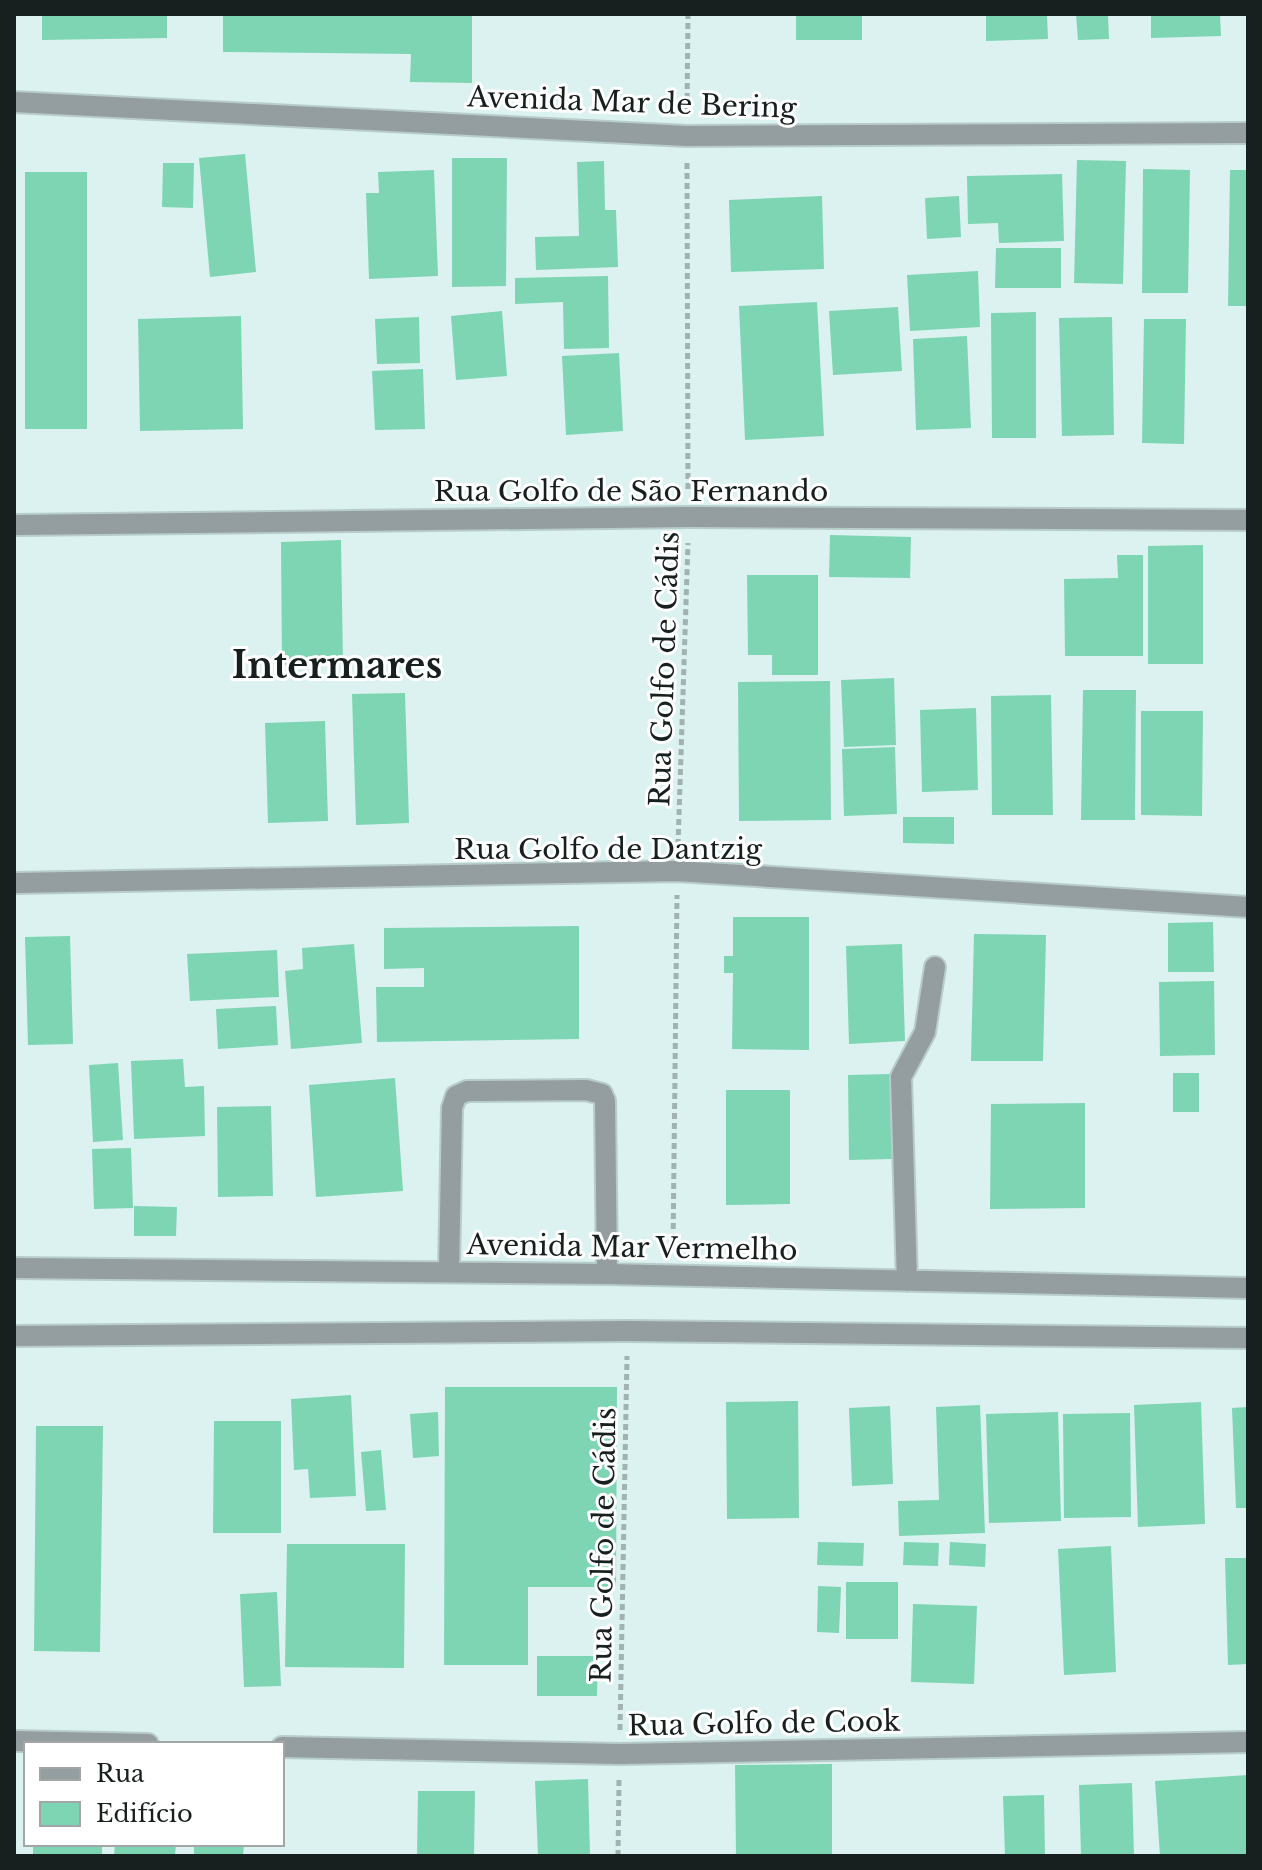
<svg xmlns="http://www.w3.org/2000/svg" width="1262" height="1870" viewBox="0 0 1262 1870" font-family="'Libre Baskerville',serif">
	<rect width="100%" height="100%" fill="#dbf2f0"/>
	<path fill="#7dd5b4" d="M42,14H167V38L42,40Z
		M223,14H472V83L410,82L411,54L223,52Z
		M796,14H862V40H796Z
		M986,14H1047L1048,39L986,41Z
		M1076,14H1108L1109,39L1078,40Z
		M1151,14H1220L1221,36L1151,38Z
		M245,154L256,272L210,277L199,158Z
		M452,158H507L506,286L452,287Z
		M1077,160L1126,161L1123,284L1074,283Z
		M604,161L605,210H616L618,267L536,270L535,237L579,236L577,162Z
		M163,163H194L193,208L162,207Z
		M1143,169L1190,170L1188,293H1142Z
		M434,170L438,276L369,279L366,193H379L378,172Z
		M1230,170H1248V306H1228Z
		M25,172H87V429H25Z
		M1062,174L1064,241L999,243L998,223L968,224L967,176Z
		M822,196L824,269L731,272L729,200Z
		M959,196L961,237L927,239L925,198Z
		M996,248H1061V288H995Z
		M978,271L980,327L910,331L907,275Z
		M608,276L609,348L564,349L563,302L515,304V278Z
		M817,302L824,436L745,440L739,306Z
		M898,307L902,371L833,375L829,311Z
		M502,311L507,376L456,380L451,316Z
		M1036,312V438H992L991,313Z
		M241,316L243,429L140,431L138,319Z
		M419,317L420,363L377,364L375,319Z
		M1112,317L1114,435L1062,436L1059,318Z
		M1144,319H1186L1184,444L1142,443Z
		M967,336L971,428L916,430L913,339Z
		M619,353L623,431L566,435L562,356Z
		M423,369L425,429L375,430L372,371Z
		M830,535L911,537L910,578L829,577Z
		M341,540L343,664L282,665L281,542Z
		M1203,545V664H1148V546Z
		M1117,555H1143V656H1065L1064,579L1118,578Z
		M747,575H818V675H772V655H748Z
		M894,678L896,745L844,747L841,680Z
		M830,681L831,820L739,821L738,682Z
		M1083,690H1136L1135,820H1081Z
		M405,693L409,823L356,825L352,694Z
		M1051,695L1053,815H992L991,696Z
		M976,708L978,790L922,792L920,710Z
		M1141,711H1203L1202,816L1141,815Z
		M325,721L328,821L268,823L265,723Z
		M895,747L897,814L844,816L842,749Z
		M903,817H954V844L903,843Z
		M733,917H809V1050L732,1049L733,973H724V956H733Z
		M1213,922L1214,972H1168V923Z
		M579,926V1039L377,1042L376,987H424V968L384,969V928Z
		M974,934L1046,935L1043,1061H971Z
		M70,936L73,1044L28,1045L25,937Z
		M354,944L362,1043L291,1049L285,971L303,969L302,948Z
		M902,944L905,1041L849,1044L846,946Z
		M277,950L279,997L190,1001L187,954Z
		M1214,981L1215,1055L1160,1056L1159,982Z
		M276,1006L278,1045L218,1049L216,1009Z
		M183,1059L185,1087L204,1086L205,1136L134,1139L131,1061Z
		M118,1063L123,1140L93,1142L89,1065Z
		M1173,1073H1199V1112H1173Z
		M891,1074L892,1159L849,1160L848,1075Z
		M395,1078L403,1191L316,1197L309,1085Z
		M726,1090H790V1204L726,1205Z
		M1085,1103V1208L990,1209L991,1104Z
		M271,1106L273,1196L218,1197L217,1107Z
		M131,1148L133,1208L94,1209L92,1149Z
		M134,1206L177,1207L176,1236H134Z
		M445,1387H617L616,1587H528V1665H444Z
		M351,1395L356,1496L310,1498L308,1469L294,1470L291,1399Z
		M798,1401L799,1518L727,1519L726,1402Z
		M1201,1402L1205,1524L1138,1527L1134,1405Z
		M980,1405L985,1533L899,1536L898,1501L939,1500L936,1407Z
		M890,1406L893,1484L852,1486L849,1408Z
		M1248,1407V1508H1236L1232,1408Z
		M438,1412L439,1456L413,1458L410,1414Z
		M1058,1412L1061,1521L989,1523L986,1414Z
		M1130,1413L1131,1517L1064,1518L1063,1414Z
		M214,1421H281V1533H213Z
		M36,1426H103L100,1652L34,1651Z
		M381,1450L386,1510L366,1511L361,1452Z
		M818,1542L864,1543L863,1566L817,1565Z
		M904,1542L939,1543L938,1566L903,1565Z
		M950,1542L986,1544L985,1567L949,1565Z
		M287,1544H405L404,1668L285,1667Z
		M1111,1546L1116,1672L1064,1675L1058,1549Z
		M1225,1558H1248V1664L1228,1665Z
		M846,1582H898V1639H846Z
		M818,1586L841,1587L839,1633L817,1632Z
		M277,1592L281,1686L244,1687L240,1594Z
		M913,1604L977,1606L974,1684L911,1682Z
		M537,1656H598L597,1696H537Z
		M832,1764V1856H736L735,1765Z
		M1248,1775V1856H1160L1155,1781Z
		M588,1779L590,1856H538L535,1781Z
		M1132,1783L1134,1856H1081L1079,1785Z
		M418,1791H475L474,1856H417Z
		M1044,1795L1045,1856H1005L1003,1796Z
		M33,1844H102V1856H33Z
		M115,1844H176L175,1856H114Z
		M194,1844H244L243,1856H194Z"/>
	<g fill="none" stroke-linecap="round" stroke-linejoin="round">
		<g stroke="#b8ccca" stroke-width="24">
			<path id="minor" d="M14,102L687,136L1248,133
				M14,525L689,517L1248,520
				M14,883L677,871L1248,907
				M14,1268L607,1274L1248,1288
				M449,1271L452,1108L456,1096L467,1091L586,1090L602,1094L605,1101L607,1274
				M907,1281L901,1077L925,1032L935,967
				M14,1336L627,1331L1248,1338
				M14,1741L148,1744
				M282,1747L620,1754L1248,1742"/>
		</g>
		<path stroke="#a0b3b1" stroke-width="5" stroke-dasharray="6 4" stroke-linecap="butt" d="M687,109L688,14
			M687,163L688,493
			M678,845L688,543
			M673,1249L677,895
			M620,1730L627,1356
			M618,1856L619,1780"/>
		<use href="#minor" stroke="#949d9f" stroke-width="20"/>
	</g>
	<g text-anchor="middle" stroke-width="6" stroke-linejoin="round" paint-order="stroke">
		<g font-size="28" fill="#17201f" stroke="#fff">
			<text transform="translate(632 102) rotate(2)" y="10">Avenida Mar de Bering</text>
			<text x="631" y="501">Rua Golfo de São Fernando</text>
			<text transform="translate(664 669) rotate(-88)" y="10">Rua Golfo de Cádis</text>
			<text x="608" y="859">Rua Golfo de Dantzig</text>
			<text transform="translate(632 1247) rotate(1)" y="10">Avenida Mar Vermelho</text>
			<text transform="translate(603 1545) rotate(-89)" y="10">Rua Golfo de Cádis</text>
			<text transform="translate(764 1723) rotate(-1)" y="10">Rua Golfo de Cook</text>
		</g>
		<g font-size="36" font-weight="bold" fill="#17201f" stroke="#fff">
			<text x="337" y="678">Intermares</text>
		</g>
	</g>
	<rect width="1262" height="1870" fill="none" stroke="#17201f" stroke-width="32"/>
	<rect x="24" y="1742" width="260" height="104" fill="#ffffff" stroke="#a2a6a5" stroke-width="2"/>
	<rect x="40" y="1768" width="40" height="12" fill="#949d9f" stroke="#a2a6a5" stroke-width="2"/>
	<text x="96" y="1782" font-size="24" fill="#17201f">Rua</text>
	<rect x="40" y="1802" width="40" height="24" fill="#7dd5b4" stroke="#a2a6a5" stroke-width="2"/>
	<text x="96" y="1822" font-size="24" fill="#17201f">Edifício</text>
</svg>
